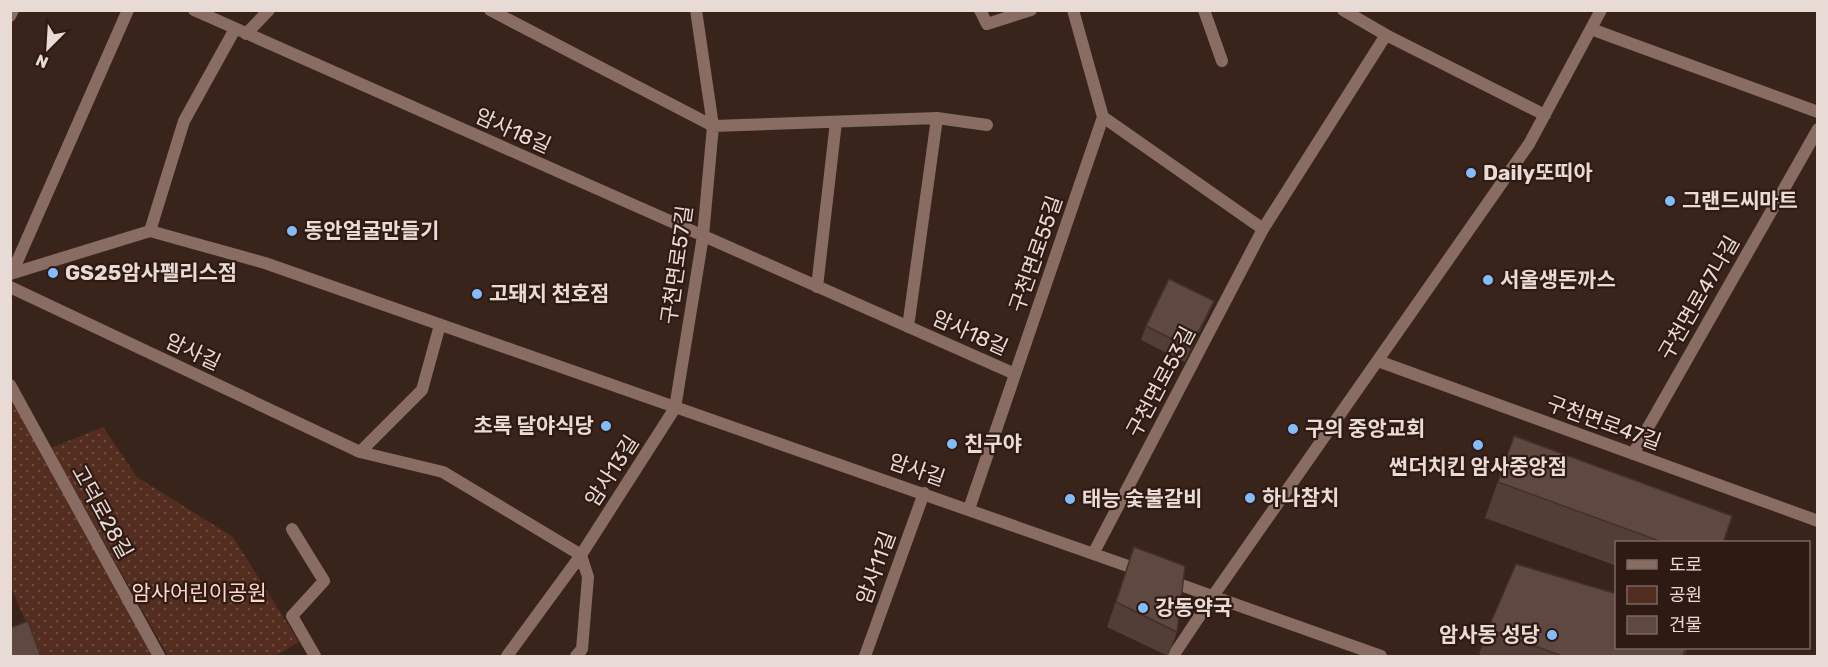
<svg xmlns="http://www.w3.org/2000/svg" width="1828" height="667" viewBox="0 0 1828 667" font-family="Rubik,'Noto Sans KR',sans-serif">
	<defs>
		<pattern id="green-dots" width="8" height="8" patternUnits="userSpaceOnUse" patternTransform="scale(1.5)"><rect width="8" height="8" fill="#532d1f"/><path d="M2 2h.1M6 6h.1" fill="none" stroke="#6c4b3f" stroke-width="1.8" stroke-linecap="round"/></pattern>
	</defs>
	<rect width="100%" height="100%" fill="#39241c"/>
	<path fill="url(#green-dots)" d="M10,385L159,656H41L11,588Z
		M103,427L137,477L233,537L299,642L275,656H168L51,448Z"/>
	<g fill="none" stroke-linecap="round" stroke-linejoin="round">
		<path stroke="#896c62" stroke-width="12" d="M194,10L1015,374
			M490,10L713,126L937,118L987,125
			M980,10L987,24L1031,10
			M1204,10L1222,61
			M1343,10L1386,35
			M10,16L13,10
			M1591,29L1818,112
			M246,34L269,10
			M1103,117L1263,229
			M150,231L184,121L235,29
			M12,273L128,10
			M10,274L150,231L265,263L1142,571
			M10,287L360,452L443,472L581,555L588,577L582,649L576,656
			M817,287L836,122
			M908,327L937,118
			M1378,361L1818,521
			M10,385L159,656
			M360,452L422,390L440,325
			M1633,454L1818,129
			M969,509L1103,117L1073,10
			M292,529L324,581L292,616L315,656
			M1093,554L1263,229L1386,35L1545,115
			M1167,580L1381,656
			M507,656L581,555L675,408L703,236L713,126L696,10
			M865,656L924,493
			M1173,656L1213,596L1529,144L1601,10"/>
	</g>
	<path fill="#523e37" d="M1214,301L1208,315L1185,362L1141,340L1146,326Z
		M1514,436L1723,543H1617V566L1485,518Z
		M1134,547L1177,632L1168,656L1107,627Z
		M1488,629L1617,648H1688L1684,657H1486L1479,654Z"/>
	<path fill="#42322d" d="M1214,301L1208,315L1185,362L1190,348Z
		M1686,648H1688L1684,657H1682Z"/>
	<path fill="#5f4840" stroke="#42322d" stroke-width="1.5" d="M1169,279L1214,301L1190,348L1146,326Z
		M1514,436L1732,516L1723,543H1665L1498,482Z
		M1134,547L1185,566L1177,632L1116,602Z
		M1516,564L1617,594V648H1686L1682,657H1565L1488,629Z
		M28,621L41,657H10V628Z"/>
	<g fill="#82bcfa" stroke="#2e1a13" stroke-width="2">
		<circle cx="1471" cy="173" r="6"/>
		<circle cx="1670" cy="201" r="6"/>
		<circle cx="292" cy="231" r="6"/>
		<circle cx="53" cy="273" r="6"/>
		<circle cx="1488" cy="280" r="6"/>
		<circle cx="477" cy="294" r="6"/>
		<circle cx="606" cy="426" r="6"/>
		<circle cx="1293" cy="429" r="6"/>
		<circle cx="952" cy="444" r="6"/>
		<circle cx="1478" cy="445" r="6"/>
		<circle cx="1250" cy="498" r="6"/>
		<circle cx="1070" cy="499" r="6"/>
		<circle cx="1143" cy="608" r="6"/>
		<circle cx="1552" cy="635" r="6"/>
	</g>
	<g text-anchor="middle" stroke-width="4.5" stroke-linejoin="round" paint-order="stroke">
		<g font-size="21" fill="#e8dad4" stroke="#2e1a13">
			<text transform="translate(513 131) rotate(24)" y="7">암사18길</text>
			<text transform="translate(1036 254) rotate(-71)" y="7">구천면로55길</text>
			<text transform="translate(677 265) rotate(-82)" y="7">구천면로57길</text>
			<text transform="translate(1699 298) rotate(-60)" y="7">구천면로47나길</text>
			<text transform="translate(970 333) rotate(24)" y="7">암사18길</text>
			<text transform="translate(193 352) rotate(25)" y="7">암사길</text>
			<text transform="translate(1161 382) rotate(-62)" y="7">구천면로53길</text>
			<text transform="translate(1604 423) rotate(20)" y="7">구천면로47길</text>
			<text transform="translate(917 470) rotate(19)" y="7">암사길</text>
			<text transform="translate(612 471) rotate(-57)" y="7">암사13길</text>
			<text transform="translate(102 512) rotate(61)" y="7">고덕로28길</text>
			<text transform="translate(876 568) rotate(-70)" y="7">암사11길</text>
		</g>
		<g font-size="21" font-weight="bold" fill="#e8dad4" stroke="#2e1a13" text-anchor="start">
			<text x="1483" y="180">Daily또띠아</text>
			<text x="1682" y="208">그랜드씨마트</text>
			<text x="304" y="238">동안얼굴만들기</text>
			<text x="65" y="280">GS25암사펠리스점</text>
			<text x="1500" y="287">서울생돈까스</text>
			<text x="489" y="301">고돼지 천호점</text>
			<text x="594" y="433" text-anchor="end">초록 달야식당</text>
			<text x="1305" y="436">구의 중앙교회</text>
			<text x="964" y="451">친구야</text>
			<text x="1478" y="474" text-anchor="middle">썬더치킨 암사중앙점</text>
			<text x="1262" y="505">하나참치</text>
			<text x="1082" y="506">태능 숯불갈비</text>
			<text x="1155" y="615">강동약국</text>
			<text x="1540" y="642" text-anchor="end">암사동 성당</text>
		</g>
		<g font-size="21" fill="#fdd7c9" stroke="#2e1a13">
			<text x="199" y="600">암사어린이공원</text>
		</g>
	</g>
	<rect width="1828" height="667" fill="none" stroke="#e8dad4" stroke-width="24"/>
	<rect x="1615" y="541" width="195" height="108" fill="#2e1a13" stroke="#786760" stroke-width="1.5"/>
	<rect x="1627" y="560" width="30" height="9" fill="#896c62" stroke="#786760" stroke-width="1.5"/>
	<text x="1669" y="571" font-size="18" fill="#e8dad4">도로</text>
	<rect x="1627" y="586" width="30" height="18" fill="#532d1f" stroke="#786760" stroke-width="1.5"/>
	<text x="1669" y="601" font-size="18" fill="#e8dad4">공원</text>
	<rect x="1627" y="616" width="30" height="18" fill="#5f4840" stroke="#786760" stroke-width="1.5"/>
	<text x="1669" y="631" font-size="18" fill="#e8dad4">건물</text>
	<g transform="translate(48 48) rotate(204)" stroke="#2e1a13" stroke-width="4.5" paint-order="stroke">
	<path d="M0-4.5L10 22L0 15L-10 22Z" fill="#e8dad4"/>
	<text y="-9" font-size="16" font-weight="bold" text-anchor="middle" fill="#e8dad4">N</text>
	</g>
</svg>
